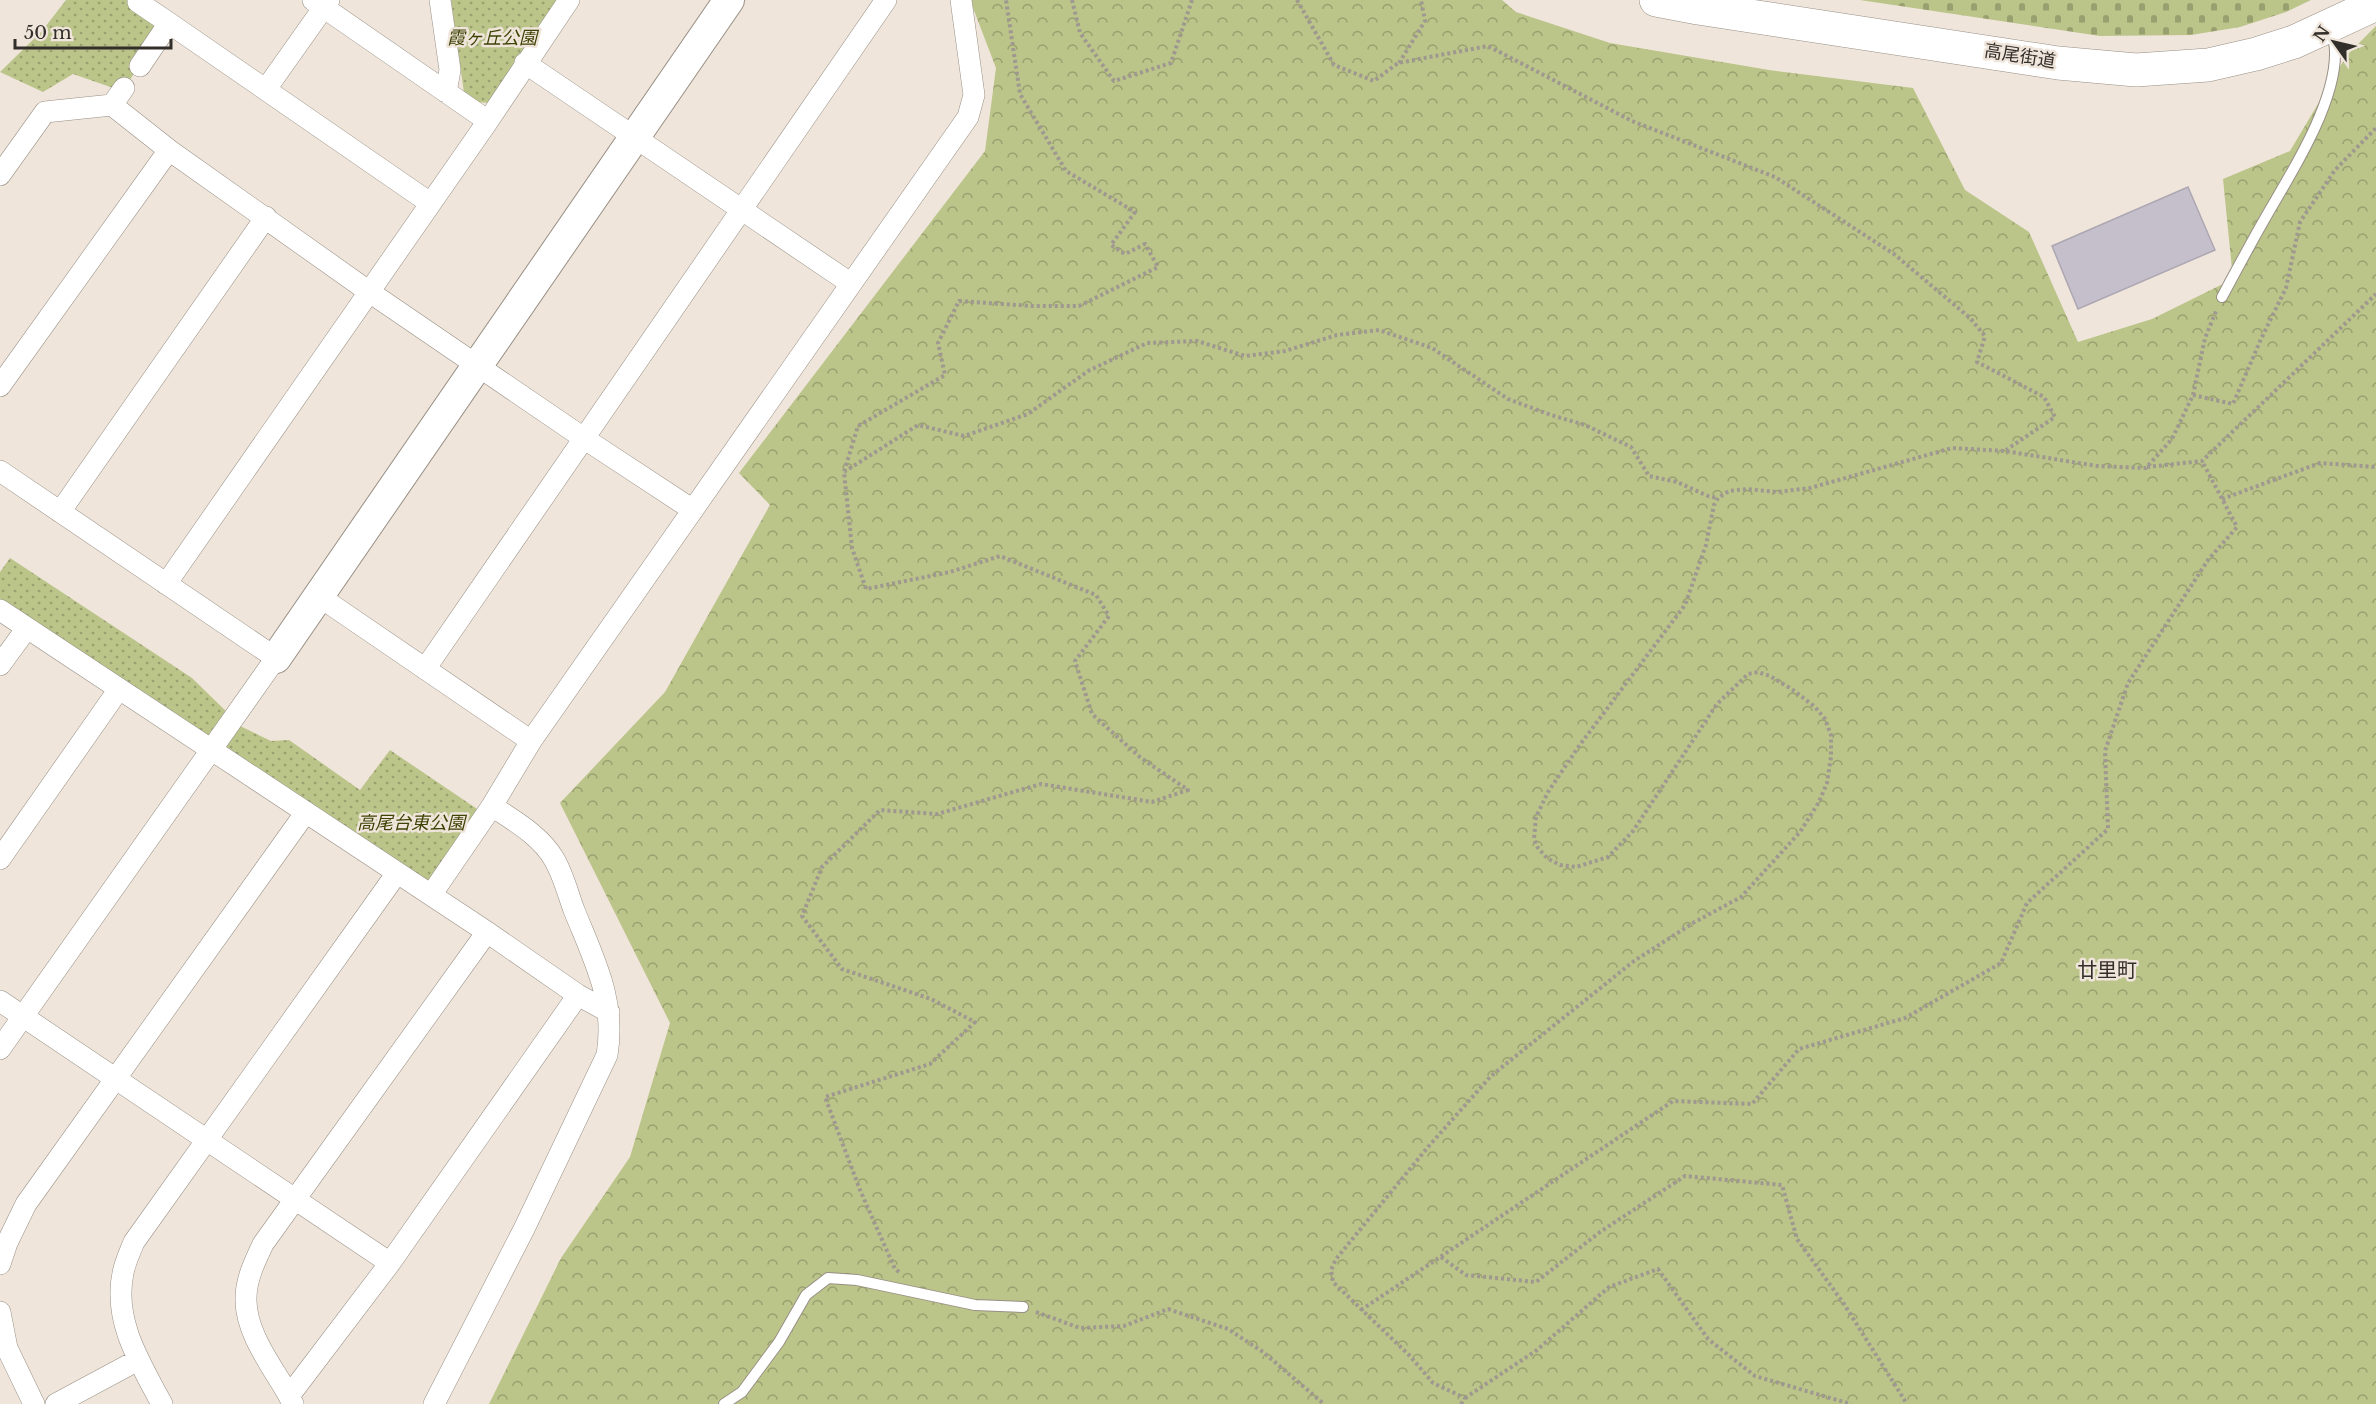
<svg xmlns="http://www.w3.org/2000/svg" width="2376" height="1404" viewBox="0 0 2376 1404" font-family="'Libre Baskerville','Noto Sans JP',serif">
	<defs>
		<pattern id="green-dots" width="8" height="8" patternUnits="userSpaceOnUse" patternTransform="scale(1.5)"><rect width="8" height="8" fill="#bbc489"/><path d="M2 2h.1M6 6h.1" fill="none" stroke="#99a070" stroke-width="1.8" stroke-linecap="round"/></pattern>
		<pattern id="forest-crowns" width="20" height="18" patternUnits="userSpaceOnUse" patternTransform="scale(1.5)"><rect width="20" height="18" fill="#bbc489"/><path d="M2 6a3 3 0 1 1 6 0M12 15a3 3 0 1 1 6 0" fill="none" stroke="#99a070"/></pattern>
		<pattern id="cemetery-stones" width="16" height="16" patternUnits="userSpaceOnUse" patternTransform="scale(1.5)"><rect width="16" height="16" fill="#bbc489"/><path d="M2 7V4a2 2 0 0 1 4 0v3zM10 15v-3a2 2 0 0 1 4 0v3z" fill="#99a070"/></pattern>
	</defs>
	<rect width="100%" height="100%" fill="#efe5da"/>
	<path fill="url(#green-dots)" d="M66,0H139L169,23L122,91L73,74L43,92L0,72L42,31Z
		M451,0H561L491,103L476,102L464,93Z
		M10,558L192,678L233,718L232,722L271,741L289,740L360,790L390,750L486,815L431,895L0,610V572Z"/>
	<path fill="url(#forest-crowns)" d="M970,0H1502L1516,12L1610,43L1769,70L1913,88L1965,190L2029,232L2078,342L2152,319L2233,279L2223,179L2290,151L2347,55L2376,26V1404H489L561,1258L630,1157L670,1023L560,803L665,692L770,505L739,473L985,151L996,68Z"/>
	<path fill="url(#cemetery-stones)" d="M1860,0H2311L2286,12L2240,27L2191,35L2100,36Z"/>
	<path fill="#c5bfcb" stroke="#ada7b3" stroke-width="1.5" d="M2188,187L2215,250L2078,309L2052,246Z"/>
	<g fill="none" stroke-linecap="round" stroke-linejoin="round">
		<g stroke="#988f85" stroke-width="12">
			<path id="lane" d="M2222,297C2238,267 2254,237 2271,208C2295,167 2336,101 2335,52C2335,45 2333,36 2331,29
				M724,1404L742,1392L779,1342L806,1295L828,1278L857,1280L975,1305L1023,1307"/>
		</g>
		<g stroke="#988f85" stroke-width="22">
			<path id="street" d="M139,0L138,2L169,23L430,203
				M313,0L488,121
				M440,0L450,70L446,92
				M525,63L850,283
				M140,66L169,23
				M266,89L329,0
				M112,105L124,88
				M0,175L45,112L112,105L169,150L368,291L585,439L693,510
				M0,386L169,150
				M0,471L276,658L0,1049
				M60,512L266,217
				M166,584L488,121L569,0
				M320,597L531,741
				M0,610L487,932L578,995L609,1012
				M0,665L27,628
				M425,669L886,0
				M0,859L119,689
				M431,895L492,806L531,741L968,117L974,95L961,0
				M0,1001L390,1263
				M0,1264L7,1243L26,1204L306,812
				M0,1312L7,1348L34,1404
				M289,1396C273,1367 245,1333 246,1298C246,1279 255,1261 263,1244L487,932
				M56,1404L138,1360
				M162,1404C140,1363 113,1321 123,1273C125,1262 130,1252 134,1242L397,873
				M293,1404L289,1396L390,1263L578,995
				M434,1404L524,1229L607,1055C616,1000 594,960 574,910C568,894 563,874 554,859C540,835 514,821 492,806"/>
		</g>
		<g stroke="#988f85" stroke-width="32">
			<path id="secondary" d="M276,658L729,0"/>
		</g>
		<g stroke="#988f85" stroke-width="34">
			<path id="primary" d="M1656,0L1698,8L2058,63L2136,70L2208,65L2256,54L2294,42L2376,4"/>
		</g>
		<path stroke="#9f9890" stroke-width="4" stroke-dasharray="3 3" stroke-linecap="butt" d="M1072,0L1080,33L1114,81L1171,63L1192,0
			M1297,0L1334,65L1374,81L1398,63L1488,46L1632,121L1775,177L1894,254L1970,318L1985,336L1977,362L2044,397L2055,417L2006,450
			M1399,63L1425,21L1421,0
			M2193,395L2233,404L2261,339L2286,288L2300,222L2335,170L2376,128
			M2147,467L2202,461L2376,294
			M844,472L918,425L964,436L1028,414L1088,371L1147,343L1197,341L1245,356L1285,351L1337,335L1379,330L1432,348L1508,399L1551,415L1585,425L1631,447L1649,476L1677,482L1708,496L1718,498
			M2222,499L2320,463L2376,467
			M1441,1257L1466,1275L1536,1282L1600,1232L1685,1176L1782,1185L1797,1239L1844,1304L1907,1404
			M899,1272L895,1269L860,1190L825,1097L930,1064L975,1022L931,999L842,969L802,916L822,867L880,810L937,814L1041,784L1152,802L1188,790L1141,758L1092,714L1075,661L1109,616L1096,595L1000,556L950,572L866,589L852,548L844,472L858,426L945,375L938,343L959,301L1032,306H1079L1158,267L1145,244L1125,254L1111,245L1135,212L1066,171L1020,94L1006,0
			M1361,1310L1673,1101L1752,1104L1799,1049L1905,1018L2001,963L2027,903L2108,829L2105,751L2128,683L2208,560L2237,527L2202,461
			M1036,1312L1080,1328L1124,1326L1168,1309L1228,1329L1263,1352L1324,1404
			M1465,1398L1537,1350L1609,1287L1658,1269L1708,1339L1755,1376L1851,1404
			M1461,1404L1465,1398L1433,1383L1410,1356L1333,1282L1331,1270L1336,1259L1428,1147L1491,1076L1634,961L1693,923L1741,897L1800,832L1819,802L1827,783L1831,757V735L1825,719L1815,707L1793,690L1770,676L1758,672L1748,674L1717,704L1633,831L1608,857L1576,867L1560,865L1547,858L1538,848L1534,839L1536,817L1548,792L1579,746L1685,605L1706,545L1714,505L1718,498L1729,491L1747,489L1777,492L1810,488L1952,448L2005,451L2097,466L2146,468L2172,439L2193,395L2205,338L2217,309"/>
		<use href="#lane" stroke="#fff" stroke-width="10"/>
		<use href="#street" stroke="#fff" stroke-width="21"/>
		<use href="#secondary" stroke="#fff" stroke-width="30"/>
		<use href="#primary" stroke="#fff" stroke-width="33"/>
	</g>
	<g text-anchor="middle" stroke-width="5" stroke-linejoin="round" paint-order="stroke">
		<g font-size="18" font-style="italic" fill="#3d4304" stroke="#efe5da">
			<text x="492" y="44">霞ヶ丘公園</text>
			<text x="411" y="829">高尾台東公園</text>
		</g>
		<g font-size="18" fill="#322e2a" stroke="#efe5da">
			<text transform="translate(2020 56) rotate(9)" y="6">高尾街道</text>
		</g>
		<g font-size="20" fill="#322e2a" stroke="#efe5da">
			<text x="2107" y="977">廿里町</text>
		</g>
	</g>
	<g transform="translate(2334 42) rotate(304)" stroke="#efe5da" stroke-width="4.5" paint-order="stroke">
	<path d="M0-4.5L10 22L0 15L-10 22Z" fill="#322e2a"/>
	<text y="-9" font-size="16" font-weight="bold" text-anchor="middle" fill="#322e2a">N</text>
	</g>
	<path d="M15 39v9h156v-9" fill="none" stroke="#322e2a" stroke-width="3"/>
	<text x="24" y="39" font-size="18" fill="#322e2a" stroke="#efe5da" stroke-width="4.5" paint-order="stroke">50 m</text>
</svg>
